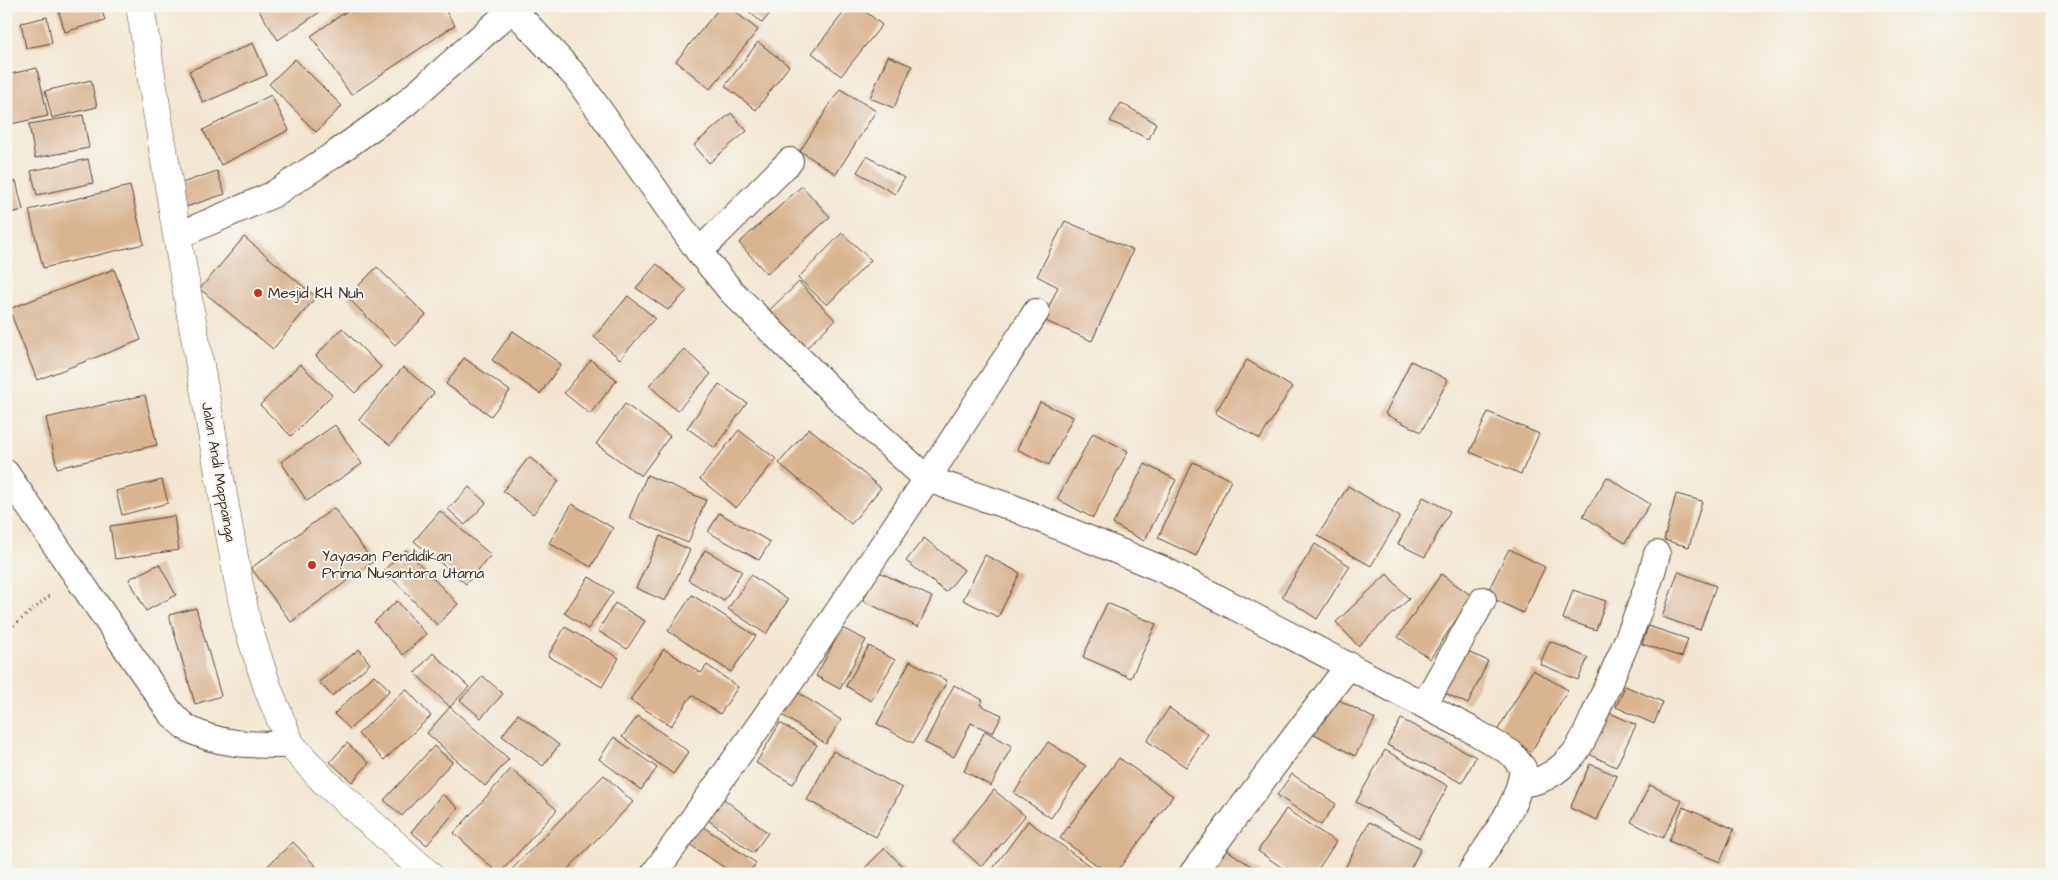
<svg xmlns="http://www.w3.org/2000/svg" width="2058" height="880" viewBox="0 0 2058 880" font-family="'Architects Daughter',sans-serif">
	<rect width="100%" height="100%" fill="#f6f6f2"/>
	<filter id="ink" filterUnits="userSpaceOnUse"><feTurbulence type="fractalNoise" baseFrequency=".02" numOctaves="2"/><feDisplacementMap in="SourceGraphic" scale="10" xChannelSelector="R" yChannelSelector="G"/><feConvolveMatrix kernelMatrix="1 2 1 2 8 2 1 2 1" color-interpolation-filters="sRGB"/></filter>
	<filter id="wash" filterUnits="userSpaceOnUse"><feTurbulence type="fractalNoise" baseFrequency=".0096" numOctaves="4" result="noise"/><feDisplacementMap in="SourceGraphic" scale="20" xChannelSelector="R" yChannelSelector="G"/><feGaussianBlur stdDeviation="1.12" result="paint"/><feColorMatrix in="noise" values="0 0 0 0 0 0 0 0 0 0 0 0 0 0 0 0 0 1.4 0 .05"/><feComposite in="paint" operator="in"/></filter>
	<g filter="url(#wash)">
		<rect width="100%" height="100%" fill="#f2e6d0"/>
		<g id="blocks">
			<path fill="#d9b490" d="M6,6H17L6,14Z
				M57,6H100L105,20L65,32Z
				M256,6H329L278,40Z
				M354,6H442L455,25L351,95L311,36Z
				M721,6H728L758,30L710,89L676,61Z
				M743,6H776L762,23Z
				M849,6H859L882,25L841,76L812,53Z
				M47,17L52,43L26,48L21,23Z
				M758,42L789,66L756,110L725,86Z
				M253,43L267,75L203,103L189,71Z
				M888,56L912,66L894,108L870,98Z
				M295,59L342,106L316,132L269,84Z
				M37,68L48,116L6,125V75Z
				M91,80L97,107L52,118L45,91Z
				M840,89L876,111L836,174L800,151Z
				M271,95L289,130L221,165L203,130Z
				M1121,103L1156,123L1149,139L1110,121Z
				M731,113L747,131L709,163L694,145Z
				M83,115L89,148L35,158L29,124Z
				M867,156L904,178L895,194L857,172Z
				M88,159L93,183L37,195L31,171Z
				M217,171L225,194L180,209L173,186Z
				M16,181L23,210L6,214V184Z
				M130,186L144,244L43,268L29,210Z
				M802,186L830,217L767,274L739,243Z
				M1065,221L1133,250L1092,341L1043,320L1058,287L1037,276Z
				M842,233L871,260L827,305L798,278Z
				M244,237L316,297L273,349L200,289Z
				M657,264L687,291L668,310L636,288Z
				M377,267L426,315L395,345L347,297Z
				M114,269L141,340L37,380L9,309Z
				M799,282L835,320L799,355L762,317Z
				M628,296L655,318L620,359L594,337Z
				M342,328L381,367L355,393L316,356Z
				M513,331L561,364L540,394L492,360Z
				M684,349L711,374L677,411L649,385Z
				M464,358L510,391L491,416L446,384Z
				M591,360L617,380L590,414L564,393Z
				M1247,360L1292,387L1260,439L1215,413Z
				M1411,361L1448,380L1421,432L1385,414Z
				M300,364L332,395L291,436L260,405Z
				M403,367L434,393L390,445L359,420Z
				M719,384L747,403L715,448L687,428Z
				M145,395L157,445L57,468L46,418Z
				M1040,402L1073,417L1049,465L1017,449Z
				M625,404L670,436L641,476L596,444Z
				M1488,412L1539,434L1521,474L1470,452Z
				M335,425L362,464L307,501L281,462Z
				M809,428L881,488L851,524L779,463Z
				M739,430L776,459L736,508L700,479Z
				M1093,433L1128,451L1093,518L1057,499Z
				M529,457L559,481L533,514L503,491Z
				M1193,462L1231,480L1196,556L1158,538Z
				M1145,464L1176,480L1144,541L1113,524Z
				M647,475L706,500L688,543L629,518Z
				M1607,477L1650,504L1625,543L1583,516Z
				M162,480L168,503L122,515L116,491Z
				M1348,486L1400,517L1371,566L1318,536Z
				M469,487L486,503L465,525L448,509Z
				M1676,494L1702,501L1689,547L1664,540Z
				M1423,497L1450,511L1425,557L1398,544Z
				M572,504L613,528L591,567L549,543Z
				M334,508L373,562L291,622L251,568Z
				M440,511L491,555L466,584L414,541Z
				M719,513L770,542L759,560L708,532Z
				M174,516L179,550L115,559L110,526Z
				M660,536L690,550L665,601L636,588Z
				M924,538L964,570L946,592L906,561Z
				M1315,544L1350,566L1317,619L1282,596Z
				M1509,549L1545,567L1523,613L1486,595Z
				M406,550L458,604L437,625L384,570Z
				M705,550L742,571L724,601L688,580Z
				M985,555L1020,573L998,617L963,600Z
				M159,564L176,595L146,611L129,579Z
				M877,571L932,597L918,627L863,601Z
				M1678,572L1716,586L1700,630L1662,617Z
				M1387,574L1409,599L1358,646L1336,622Z
				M1441,574L1472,596L1430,659L1398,637Z
				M751,575L788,600L766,634L728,609Z
				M589,577L613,592L588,629L564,613Z
				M1573,590L1606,601L1596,630L1563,619Z
				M692,595L756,636L731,672L668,631Z
				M397,601L426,634L403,655L374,622Z
				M615,603L645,621L627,649L598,631Z
				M1107,603L1156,624L1131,678L1083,657Z
				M196,608L221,696L195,704L169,615Z
				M1648,626L1688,639L1682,657L1642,644Z
				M565,627L619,658L602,687L548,656Z
				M842,628L866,640L840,689L816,676Z
				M1550,641L1588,658L1578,680L1540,664Z
				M869,646L895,660L871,701L846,686Z
				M1459,648L1488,661L1468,704L1438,690Z
				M359,649L370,664L332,696L319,682Z
				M664,649L701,673L707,665L738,687L720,714L692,695L671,726L630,700Z
				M433,653L469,687L450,707L509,759L485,786L427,733L450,707L415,673Z
				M910,661L947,681L913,743L877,724Z
				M1533,670L1568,690L1531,752L1497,731Z
				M374,675L390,690L350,729L334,714Z
				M483,676L503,694L481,718L460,700Z
				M954,685L983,700L980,705L1002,715L993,733L971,723L954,757L925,743Z
				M1625,686L1663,702L1654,724L1616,707Z
				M406,689L431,716L384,760L358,734Z
				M794,690L841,720L826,744L779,713Z
				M1328,694L1375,719L1355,756L1307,730Z
				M1169,708L1208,734L1186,767L1147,741Z
				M1608,712L1636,725L1616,767L1589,754Z
				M518,714L559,745L543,766L502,736Z
				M638,716L689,752L673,774L622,737Z
				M1401,719L1476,757L1462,783L1387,745Z
				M780,723L817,745L793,784L756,763Z
				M985,731L1012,746L991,786L964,771Z
				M614,737L657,768L641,790L599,759Z
				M1048,742L1086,766L1051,818L1014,793Z
				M347,743L369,763L352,782L330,762Z
				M434,746L452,762L402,816L384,800Z
				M1385,750L1448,786L1419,838L1356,802Z
				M833,751L902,788L876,837L807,800Z
				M1119,758L1173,796L1115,874H1109L1060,838Z
				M1590,764L1617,776L1597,820L1570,808Z
				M511,769L557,810L499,874L454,833Z
				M1292,774L1336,804L1321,825L1277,795Z
				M604,775L633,802L563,874H517L512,869Z
				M1650,785L1682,801L1663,838L1631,822Z
				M994,790L1025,816L982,867L952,841Z
				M442,794L458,808L427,845L411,832Z
				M720,796L768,833L753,853L704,817Z
				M1683,807L1734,829L1720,862L1669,841Z
				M1286,809L1336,842L1315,874H1291L1258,851Z
				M1028,821L1101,874H989Z
				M696,822L756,863L749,874H734L683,840Z
				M1369,822L1421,848L1408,874H1342Z
				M293,842L323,874H259Z
				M1221,846L1263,874H1202Z
				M885,848L910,874H867L863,870Z"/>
		</g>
	</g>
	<g filter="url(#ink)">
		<use href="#blocks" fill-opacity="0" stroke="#564639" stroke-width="1"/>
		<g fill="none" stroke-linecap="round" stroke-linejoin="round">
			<g stroke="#564639" stroke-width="28">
				<path id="street" d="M510,6L576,77L699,252L731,291L853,412L927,479L1011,507L1164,570L1470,729L1511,753L1523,768C1519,807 1490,841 1470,874
					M177,236L272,195L335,154L405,104L516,6
					M699,252L790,161
					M6,473L170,712C175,717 181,724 187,728C219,746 256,745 291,745
					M1424,705L1483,600
					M1522,783C1543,783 1559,771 1573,755C1584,742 1591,722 1598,707C1620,658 1643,607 1657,554
					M654,874L800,668L927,479L1036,312
					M1192,874L1349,665"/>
			</g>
			<g stroke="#564639" stroke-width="29">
				<path id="primary" d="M140,6L177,236L237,574L247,624L268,689L291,745L324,781L428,874"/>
			</g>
			<path stroke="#564639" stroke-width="3" stroke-dasharray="1 4" stroke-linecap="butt" d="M6,632L52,594"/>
			<use href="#street" stroke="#fff" stroke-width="26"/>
			<use href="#primary" stroke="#fff" stroke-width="28"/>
		</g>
	</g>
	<g fill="#c8321e" stroke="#f6f6f2" stroke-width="2">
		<circle cx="258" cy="293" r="5"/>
		<circle cx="312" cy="565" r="5"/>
	</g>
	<g text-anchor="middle" stroke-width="4" stroke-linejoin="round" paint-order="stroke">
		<g font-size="15" fill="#3b2a1e" stroke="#f6f6f2" text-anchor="start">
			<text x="268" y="298">Mesjid KH Nuh</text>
			<text x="322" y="561">Yayasan Pendidikan<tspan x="322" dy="17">Prima Nusantara Utama</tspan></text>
		</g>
		<g font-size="15" fill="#3b2a1e" stroke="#f6f6f2">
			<text transform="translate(219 472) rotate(80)" y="5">Jalan Andi Mappainga</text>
		</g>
	</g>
	<rect width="2058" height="880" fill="none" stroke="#f6f6f2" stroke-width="25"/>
</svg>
